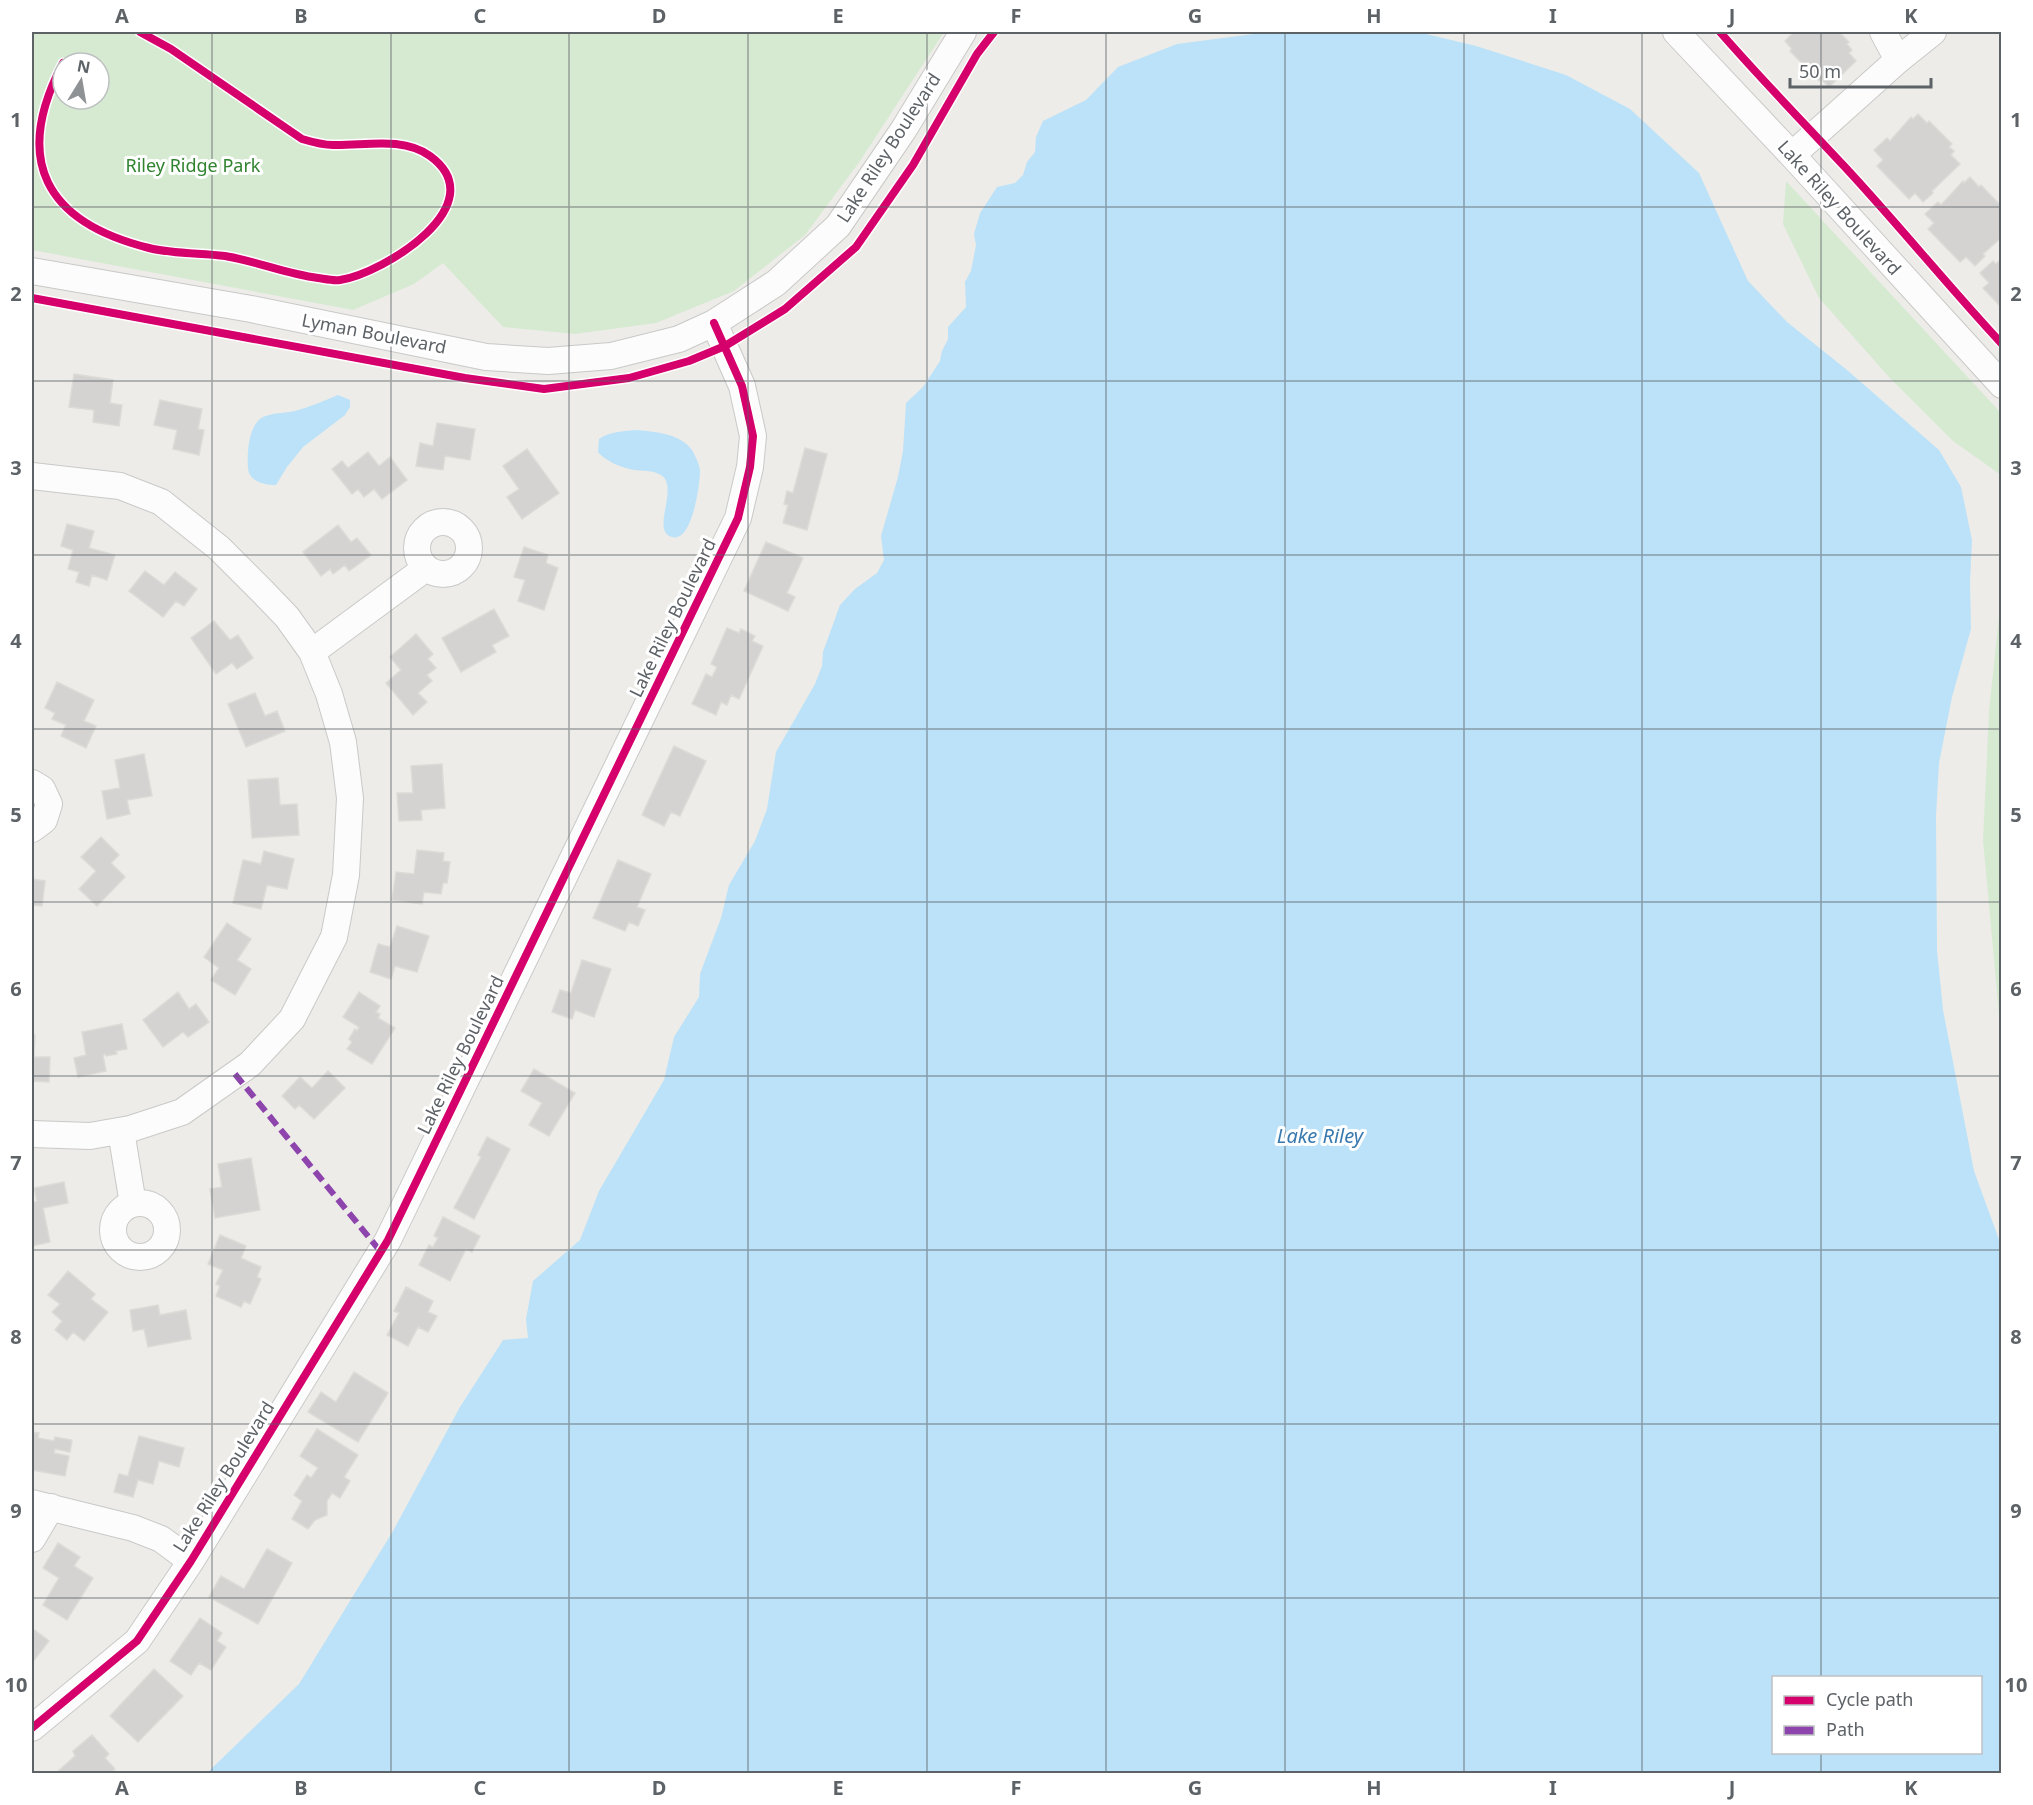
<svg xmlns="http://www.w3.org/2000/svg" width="2033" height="1805" viewBox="0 0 2033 1805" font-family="'Noto Sans',sans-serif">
	<rect width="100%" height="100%" fill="#edece8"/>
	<path fill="#d6ead2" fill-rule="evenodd" d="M32,32H944L860,161L805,235L734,291L656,323L575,334L503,327L443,263L414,284L353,310L32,250ZM63,63H99V99H63Z
		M1786,181L2001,413V475L1953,441L1889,377L1819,298L1783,224Z
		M2001,598V1036L1983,840L1989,711Z"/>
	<path fill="#bbe2f8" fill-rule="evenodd" d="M1269,32H1413L1422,33L1476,46L1566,75L1630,109L1699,173L1748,281L1787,322L1847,370L1939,450L1961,487L1972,540L1970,582L1971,629L1952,697L1939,763L1936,816L1937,950L1943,1010L1974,1171L2001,1245V1773H207L299,1684L393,1531L460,1407L503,1340L528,1338L526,1319L533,1281L580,1240L599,1191L664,1080L674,1037L699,997L700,974L721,918L729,885L755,841L767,809L776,752L815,684L822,666L823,652L840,605L855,589L877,573L884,560L881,536L898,477L903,451L906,403L923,387L940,361L942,351L948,339V327L966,307L965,282L971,271L976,245L974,234L980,213L997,187L1015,183L1023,175L1027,162L1035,152L1036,137L1043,121L1086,100L1118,67L1177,44ZM1774,1678H1980V1752H1774Z
		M338,395L350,400V407L345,415L303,447L287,467L276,485C265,485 249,482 248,468C247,454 248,425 263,417C272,413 285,413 295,411C309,407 324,401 338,395Z
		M638,430C656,432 681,434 692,450C695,455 700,466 700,471C700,485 692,543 672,537C650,531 680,487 661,475C653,470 642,471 634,470C622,468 605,461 598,452L599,439C611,431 625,431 638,430Z"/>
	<path fill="#d4d3d1" stroke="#dcdbd7" stroke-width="1.5" d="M1794,32H1839L1849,42L1847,44L1852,50L1849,53L1856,61L1829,87L1821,79L1819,81L1790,51L1792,49L1785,41Z
		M1918,114L1927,123L1929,121L1952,144L1949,147L1954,151L1951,155L1960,164L1932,191L1933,193L1923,202L1915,193L1909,199L1877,166L1883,160L1874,150L1887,138L1890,141L1911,117L1913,119Z
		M1970,177L1979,187L1981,185L2002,207V237L1983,254L1985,256L1975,266L1966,257L1960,262L1928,229L1934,223L1925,214L1938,202L1941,205L1963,181L1964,183Z
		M2002,258V308L1983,288L1989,283L1980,273L1993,261L1996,264Z
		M74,374L113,380L110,403L122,405L119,426L93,422L94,410L69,407Z
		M160,400L202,409L198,429L204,430L199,455L173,449L177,430L154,425Z
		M437,423L475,429L470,460L445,456L443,470L416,466L420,443L433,446Z
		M805,448L827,454L807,530L783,523L788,505L784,504L787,491L793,493Z
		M527,449L559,493L522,519L507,497L519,489L503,466Z
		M368,452L379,466L390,457L407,480L382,499L374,489L364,497L358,489L352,494L332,469L342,461L348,468Z
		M67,524L94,531L89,548L115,555L107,580L92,575L89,586L76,582L79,572L68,569L73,550L61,546Z
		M338,525L351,542L357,538L371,555L349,571L345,565L333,574L330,569L321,576L303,552Z
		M766,542L803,558L787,593L795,597L788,611L744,591Z
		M524,547L548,555L546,563L558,568L544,610L518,601L525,580L514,577Z
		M145,571L164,585L175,572L197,589L184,606L176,601L163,617L129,591Z
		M494,609L509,636L492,645L496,652L461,672L442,638Z
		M214,621L230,640L238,635L253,658L237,669L232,663L216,674L191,638Z
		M727,628L739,633L741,629L755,636L752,641L763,646L739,699L731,695L727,705L721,702L716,715L692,704L706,674L712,677L717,667L711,664Z
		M416,634L433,654L428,659L436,668L427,675L432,681L418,693L427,702L413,715L386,683L401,670L390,657Z
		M57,682L94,700L84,721L96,726L86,748L61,736L66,725L52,719L55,713L45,708Z
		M255,693L265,716L277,711L285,731L246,747L228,704Z
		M674,746L706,761L680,816L671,812L664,826L642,815Z
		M144,754L152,796L127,800L130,814L107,819L102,791L120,788L115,760Z
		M442,764L445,808L421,810L422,820L399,821L397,793H413L411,766Z
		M278,778L280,805L297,804L299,835L252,838L248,780Z
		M101,837L119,855L111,863L125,877L97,906L79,889L96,871L81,857Z
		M417,850L444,853L443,861L450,862L447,883H443L441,894L424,892L422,904L392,900L396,872L414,874Z
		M264,851L294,859L287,889L267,885L261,909L233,903L243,860L261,864Z
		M618,860L651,874L637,907L645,910L638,926L629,922L625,931L593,918Z
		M32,879L45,881L42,906L32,905Z
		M227,923L251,939L237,960L251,969L235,995L211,980L219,968L204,957Z
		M397,926L429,936L417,972L395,966L391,979L370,972L378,944L390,947Z
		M582,960L611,969L594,1017L575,1010L572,1019L552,1012L560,990L571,993Z
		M178,992L189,1009L196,1004L209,1022L188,1037L183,1032L163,1047L143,1020Z
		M359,992L380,1006L376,1012L380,1014L378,1018L395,1028L372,1064L347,1049L352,1042L349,1039L355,1029L357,1031L359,1027L343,1017Z
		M122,1024L127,1049L116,1051L117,1054L106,1056L105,1054L103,1055L106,1071L78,1077L74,1058L86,1055L82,1032Z
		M32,1035H35L34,1057H50L49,1082L32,1081Z
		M534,1069L575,1093L549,1136L529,1125L542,1103L521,1091Z
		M328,1071L345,1088L314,1119L299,1105L295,1109L282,1096L300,1077L312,1088Z
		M487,1137L510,1149L474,1219L454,1208L481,1157L478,1155Z
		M251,1158L260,1210L215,1218L210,1189L222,1187L218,1164Z
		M64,1182L68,1203L43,1208L50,1242L32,1246V1203L37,1201L34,1188Z
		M443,1217L480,1236L472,1252L466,1249L450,1281L419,1265L429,1245L433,1247L438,1238L434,1236Z
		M220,1235L246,1246L241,1258L261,1267L257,1277L261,1279L250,1304L244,1301L241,1307L216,1296L220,1286L216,1284L223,1270L208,1264Z
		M68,1271L95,1294L91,1299L108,1312L84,1341L73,1332L67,1340L55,1330L62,1321L52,1312L60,1304L48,1295Z
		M406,1287L433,1301L428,1312L437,1316L428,1332L418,1327L408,1346L387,1335L399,1313L394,1311Z
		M158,1305L160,1315L186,1310L191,1339L148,1347L144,1329L133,1331L130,1310Z
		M354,1372L388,1393L358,1442L308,1412L321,1392L336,1402Z
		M317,1429L358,1455L344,1477L350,1481L340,1498L332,1493L327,1501V1515L315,1520L308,1529L292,1519L302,1501L294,1495L307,1475L311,1478L318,1468L300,1456Z
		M32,1432L39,1433L38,1438L54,1441L55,1437L72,1440L70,1452L55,1449L54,1453L69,1456L65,1476L32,1470Z
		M139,1436L184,1448L179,1467L159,1461L153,1484L138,1480L133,1497L114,1492L119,1474L128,1476Z
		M58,1543L80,1557L74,1566L93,1578L67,1620L43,1605L59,1578L43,1568Z
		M267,1549L292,1563L258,1624L209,1597L221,1576L244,1589Z
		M200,1618L222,1633L217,1641L226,1647L211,1670L199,1663L191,1675L170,1661Z
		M32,1628L49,1641L32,1663Z
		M154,1669L183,1696L138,1742L110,1716Z
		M92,1735L109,1754L105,1758L115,1769L110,1774H55L75,1756L73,1751Z"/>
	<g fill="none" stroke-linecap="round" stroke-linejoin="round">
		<g stroke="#c9c9c8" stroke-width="28">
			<path id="minor" d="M1676,32L1792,155L2002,385
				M1883,32L1898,60
				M1792,155L1898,60L1933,32
				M32,271L251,309L486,357L548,361L611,356L679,339L714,323L776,283L838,226L904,129L963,32
				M32,476L120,486L161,502L219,548L262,591L287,617L312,652L329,694L343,742L350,798L346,875L334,937L292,1019L250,1064L182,1112L130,1129L90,1136L32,1134
				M417 548a26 26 0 1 1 52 0a26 26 0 1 1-52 0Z
				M312,652L426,568
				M32,783L42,789L49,804L44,820L32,829
				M121,1131L133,1204
				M113 1230a27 27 0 1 1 54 0a27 27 0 1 1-54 0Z
				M32,1503L133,1528L161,1539L191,1561
				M32,1539L51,1507
				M32,1728L137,1641L191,1561L388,1240L738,518L750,467L753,436L742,386L714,323"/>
		</g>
		<use href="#minor" stroke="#fcfcfc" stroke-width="26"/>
		<path stroke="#8e44ad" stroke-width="6" stroke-dasharray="12 6" stroke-linecap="butt" d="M235,1074L381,1252"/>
		<g stroke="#fff" stroke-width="11">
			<path id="cycleway" d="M1720,32C1760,78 1802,121 1844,166C1898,224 1948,286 2002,344
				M63,63C12,160 45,222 149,248C173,254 200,253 225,256C256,261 286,274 318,278C325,279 333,281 340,280C384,273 496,204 430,156C402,136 364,146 333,145C322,145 312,142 302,139L171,49L140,32
				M32,298L465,378L544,389L629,378L689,361L725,346L785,309L856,247L913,165L977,54L994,32
				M32,1728L137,1641L191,1561L388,1240L738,518L750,467L753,436L742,386L714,323"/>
		</g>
		<use href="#cycleway" stroke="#d6006c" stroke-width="8"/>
	</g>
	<path fill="none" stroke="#5d6267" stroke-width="1.5" stroke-opacity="0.55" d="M212,32V1774M391,32V1774M569,32V1774M748,32V1774M927,32V1774M1106,32V1774M1285,32V1774M1464,32V1774M1642,32V1774M1821,32V1678M32,207H2002M32,381H2002M32,555H2002M32,729H2002M32,902H2002M32,1076H2002M32,1250H2002M32,1424H2002M32,1598H2002M1821,1752V1774"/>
	<g text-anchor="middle" stroke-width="6" stroke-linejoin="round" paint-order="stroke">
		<g font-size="18" fill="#5d6267" stroke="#fff">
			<text transform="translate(889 148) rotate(-57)" y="6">Lake Riley Boulevard</text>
			<text transform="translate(1839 208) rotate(48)" y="6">Lake Riley Boulevard</text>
			<text transform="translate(374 334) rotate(11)" y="6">Lyman Boulevard</text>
			<text transform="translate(673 618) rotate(-64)" y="6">Lake Riley Boulevard</text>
			<text transform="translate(461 1055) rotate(-64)" y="6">Lake Riley Boulevard</text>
			<text transform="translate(224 1477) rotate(-58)" y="6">Lake Riley Boulevard</text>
		</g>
		<g font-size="18" fill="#30832f" stroke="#fff">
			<text x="193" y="172">Riley Ridge Park</text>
		</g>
		<g font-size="20" font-style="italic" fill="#3a7aaf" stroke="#fff">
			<text x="1320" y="1143">Lake Riley</text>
		</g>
	</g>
	<rect width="2033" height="1805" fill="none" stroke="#ffffff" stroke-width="66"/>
	<rect x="1772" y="1676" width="210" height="78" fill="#ffffff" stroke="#bec0c2" stroke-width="1.5"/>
	<rect x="1784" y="1696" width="30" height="9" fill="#d6006c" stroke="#bec0c2" stroke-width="1.5"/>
	<text x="1826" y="1706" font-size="18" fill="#5d6267">Cycle path</text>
	<rect x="1784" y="1726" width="30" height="9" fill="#8e44ad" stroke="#bec0c2" stroke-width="1.5"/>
	<text x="1826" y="1736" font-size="18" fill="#5d6267">Path</text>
	<g transform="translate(81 81) rotate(11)"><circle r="28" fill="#ffffff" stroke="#bec0c2" stroke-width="1.5"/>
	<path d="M0-4.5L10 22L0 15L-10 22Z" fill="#8f9294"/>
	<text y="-9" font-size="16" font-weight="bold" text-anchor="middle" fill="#5d6267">N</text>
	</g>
	<path d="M1790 78v9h141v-9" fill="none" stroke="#5d6267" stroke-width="3"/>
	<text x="1799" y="78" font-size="18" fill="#5d6267" stroke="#ffffff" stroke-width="4.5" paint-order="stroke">50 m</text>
	<rect x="33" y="33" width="1967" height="1739" fill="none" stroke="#5d6267" stroke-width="2"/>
	<g font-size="20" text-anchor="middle" font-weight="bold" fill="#5d6267">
		<text x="122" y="23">A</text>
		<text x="301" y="23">B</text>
		<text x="480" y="23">C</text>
		<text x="659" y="23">D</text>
		<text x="838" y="23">E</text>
		<text x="1016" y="23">F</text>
		<text x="1195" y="23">G</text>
		<text x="1374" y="23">H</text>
		<text x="1553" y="23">I</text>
		<text x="1732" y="23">J</text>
		<text x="1911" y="23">K</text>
		<text x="16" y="127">1</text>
		<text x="2016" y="127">1</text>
		<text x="16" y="301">2</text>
		<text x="2016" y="301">2</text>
		<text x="16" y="475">3</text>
		<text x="2016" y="475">3</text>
		<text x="16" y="648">4</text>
		<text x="2016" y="648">4</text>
		<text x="16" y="822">5</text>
		<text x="2016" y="822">5</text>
		<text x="16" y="996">6</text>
		<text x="2016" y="996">6</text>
		<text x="16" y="1170">7</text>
		<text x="2016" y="1170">7</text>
		<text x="16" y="1344">8</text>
		<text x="2016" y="1344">8</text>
		<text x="16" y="1518">9</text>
		<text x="2016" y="1518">9</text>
		<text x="16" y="1692">10</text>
		<text x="2016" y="1692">10</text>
		<text x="122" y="1795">A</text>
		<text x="301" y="1795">B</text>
		<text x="480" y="1795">C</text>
		<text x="659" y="1795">D</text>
		<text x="838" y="1795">E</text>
		<text x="1016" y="1795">F</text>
		<text x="1195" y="1795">G</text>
		<text x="1374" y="1795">H</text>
		<text x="1553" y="1795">I</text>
		<text x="1732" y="1795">J</text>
		<text x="1911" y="1795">K</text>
	</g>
</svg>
